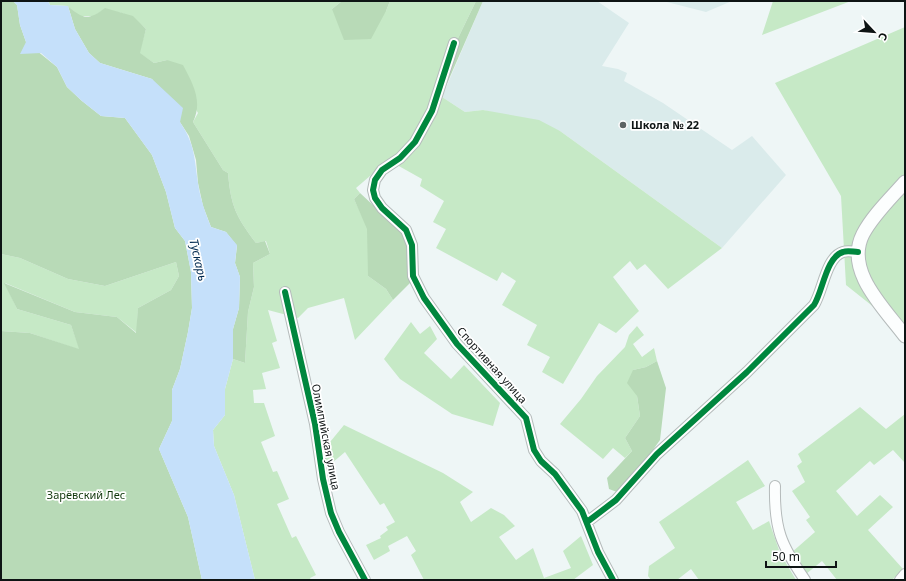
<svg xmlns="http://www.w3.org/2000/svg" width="906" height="581" viewBox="0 0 906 581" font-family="'Noto Sans',sans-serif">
	<rect width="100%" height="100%" fill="#eef6f6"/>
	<path fill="#daebeb" d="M483,1H597L629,23L602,66L618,69L627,73L624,81L663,103L732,150L752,136L786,175L722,248L560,131L483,110L465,112L442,97Z
		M663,1H732L706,12Z"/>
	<path fill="#c6e9c6" d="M48,1H342L332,9L386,11L390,1H476L447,61L440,86H446L442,97L465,112L483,110L539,120L560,131L722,248L668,289L645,264L637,270L630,261L613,277L639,311L616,333L599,323L563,384L542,372L550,357L527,345L537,325L502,305L516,281L502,272L497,281L436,248L446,229L433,222L444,201L420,186L422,179L397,165L440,99L405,146L356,188L360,193L354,199L368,229V276L386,289L393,300L355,340L344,298L308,308L298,318L268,310L277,341L272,343L280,368L262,373L266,389L253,390L254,403H264L275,436L261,442L273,472L277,471L289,499L277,504L292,538L296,536L316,575L310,578L311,580H255L234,495L214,446L213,430L225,415V389L233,359L245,363L248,312L254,287L253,263L270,254L266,241L256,243C236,216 231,207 228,173L223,170L193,122L198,113L167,60L154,63L139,53L146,29C130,14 126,14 105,9L94,16H79L68,6L50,5Z
		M773,1H851L762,35Z
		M905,27V332L846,285L841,196L775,83Z
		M1,254L20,258L68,279L105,286L176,262L179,276L171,290L138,308L137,333L117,317L75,312L5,283L17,309L71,325L80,350L30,333L1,331Z
		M411,322L420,334L430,326L437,339L424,353L451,379L464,365L500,403L493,426L452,414L400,379L384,359Z
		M637,326L644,335L633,344L642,357L654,348L657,361L646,367L633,370L640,416L625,438L632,451L625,458L613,448L603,459L560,424L581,399L597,376L625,347L629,335Z
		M860,407L886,429L905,414V463L893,450L874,465L870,461L836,491L857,516L880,495L893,507L868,530L903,569L892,580H837L822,561L806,574L791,553L815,532L806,520L810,517L792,491L805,482L797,466L802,462L798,454Z
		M344,425L443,473L473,492L460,502L471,522L491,508L504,515L515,526L499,537L516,560L533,548L544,578L571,568L563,551L581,536L593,565L573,580H424L411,555L416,551L407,536L388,546L390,551L374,560L366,545L381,538L380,536L388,530L386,527L395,522L384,503L380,505L345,452L325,469L321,453Z
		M748,460L765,486L736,502L753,530L769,521L780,553L796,580H699L691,569L677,580H651L648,576L649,566L675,548L659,522Z"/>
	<path fill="#b8dab7" d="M1,1H13L17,5L20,25L26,42L57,67L67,87L82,101L101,116L125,118L152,155L166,192L175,228L185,241L191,272L192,308L188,332L180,369L172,390V421L159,449L188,517L202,580H1V331L30,333L79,349L71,325L17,309L4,283L75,312L117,317L136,333L138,308L171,290L179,276L176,262L105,286L68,279L20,258L1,254Z
		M342,1H390L386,11L371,39L344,40L332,9Z
		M476,1H483L446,86H440L447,61Z
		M68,6C83,19 88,21 105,8L133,16L146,29L140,53L154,63L167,60L183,65C193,84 203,101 193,122L223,170L228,173C231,207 236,216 256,243L265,241L270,254L253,263L254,287L248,312L245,363L233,359V329L239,308L240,277L235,263L237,246L226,232L211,227L203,206L198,183L196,160L189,136L152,79L100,63L89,53L75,29Z
		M360,193L404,234L409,250L410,283L393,300L386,289L368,276L367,229L354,199Z
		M657,361L666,388L660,440L643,464L617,492L609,489L607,478L632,451L625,438L640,416L637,396L627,383L633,370L646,367Z"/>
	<path fill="#c5e0fa" d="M13,1H48L50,5L68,6L75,29L89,53L100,63L152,79L183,108L180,122C195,145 194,156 198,183C200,198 205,212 211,227L226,232L237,245L235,263L240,277L239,308L233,329V359L225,389V415L213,430L214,446L234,495L255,580H202L188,517L159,449L172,421V390L180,369L188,332L192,308L191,272L185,241L175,228L166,192L152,155L125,118L101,116L82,101L67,87L57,67L41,53L20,54L26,42L20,25L17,5Z"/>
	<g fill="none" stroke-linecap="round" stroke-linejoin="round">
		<g stroke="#b5bbbb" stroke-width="12">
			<path id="street" d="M454,43L432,111L415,142L400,158L382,170L375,180L373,190L375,198L382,208L406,230L412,245L413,276L424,298L457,344L526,418L534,450L541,461L555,474L582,511L598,552L613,580
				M285,292L315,424L323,479L331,513L339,532L365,580
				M775,486C774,529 781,545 805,580
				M587,522L616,500L657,454L747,372L814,305C823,291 826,257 843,252C848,250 853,252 858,252
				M900,580L905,574"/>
		</g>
		<g stroke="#b5bbbb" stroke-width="15">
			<path id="secondary" d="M905,182C891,198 873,215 863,234C844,271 885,309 905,336"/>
		</g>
		<use href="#street" stroke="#fcfefe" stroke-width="10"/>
		<use href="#secondary" stroke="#fcfefe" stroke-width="13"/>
		<g stroke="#fff" stroke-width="8">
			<path id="cycleway" d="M454,43L432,111L415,142L400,158L382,170L375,180L373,190L375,198L382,208L406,230L412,245L413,276L424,298L457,344L526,418L534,450L541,461L555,474L582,511L598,552L613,580
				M285,292L315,424L323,479L331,513L339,532L365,580
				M587,522L616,500L657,454L747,372L814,305C823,291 826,257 843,252C848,250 853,252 858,252"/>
		</g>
		<use href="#cycleway" stroke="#00873e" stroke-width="6"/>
	</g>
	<circle fill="#5c6363" stroke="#fff" stroke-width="1.5" cx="623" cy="125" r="4"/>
	<g text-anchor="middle" stroke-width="3.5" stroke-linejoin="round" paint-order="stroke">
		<g font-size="11" font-weight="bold" fill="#0e1414" stroke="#fff" text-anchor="start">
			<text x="631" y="129">Школа № 22</text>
		</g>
		<g font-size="11" fill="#0e1414" stroke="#fff">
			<text transform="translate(492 365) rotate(48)" y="4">Спортивная улица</text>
			<text transform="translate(326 437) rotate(79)" y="4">Олимпийская улица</text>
		</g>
		<g font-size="11" fill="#11370c" stroke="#fff">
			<text x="86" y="499">Зарёвский Лес</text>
		</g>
		<g font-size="12" font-style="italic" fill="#022a50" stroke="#fff">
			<text transform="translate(198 260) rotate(77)" y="4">Тускарь</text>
		</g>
	</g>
	<rect width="906" height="581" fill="none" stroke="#0e1414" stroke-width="4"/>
	<g transform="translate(874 32) rotate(116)" stroke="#ffffff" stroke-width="3" paint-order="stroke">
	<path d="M0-3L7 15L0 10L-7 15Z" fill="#0e1414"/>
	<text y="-6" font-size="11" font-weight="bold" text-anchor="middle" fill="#0e1414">С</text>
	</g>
	<path d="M766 561v6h70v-6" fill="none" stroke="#0e1414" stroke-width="2"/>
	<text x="772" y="561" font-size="12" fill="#0e1414" stroke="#ffffff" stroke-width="3" paint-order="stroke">50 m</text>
</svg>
